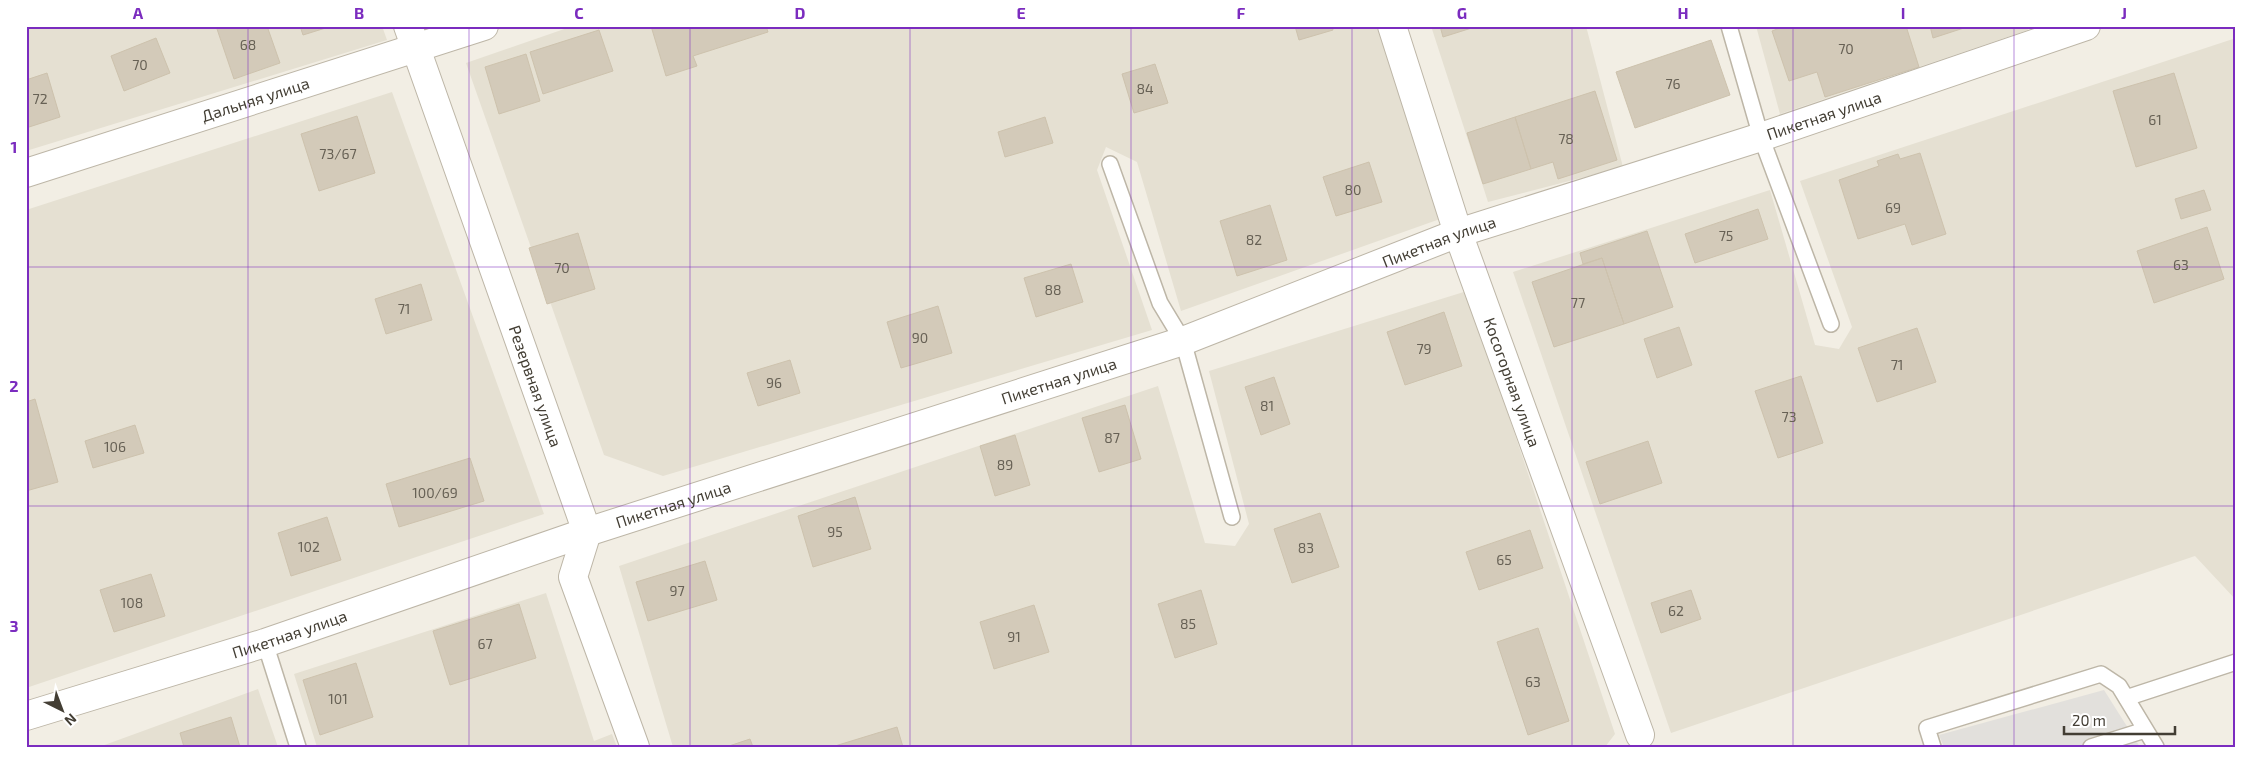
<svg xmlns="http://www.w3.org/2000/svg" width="2262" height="773" viewBox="0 0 2262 773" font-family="'Exo 2',sans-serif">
	<rect width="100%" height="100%" fill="#f2eee4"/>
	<path fill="#e5e0d2" d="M26,26H382L387,40L26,151Z
		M573,26H1377L1440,219L1181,311L1137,162L1106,147L1097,170L1152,330L663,476L604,455L466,63Z
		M1431,26H1586L1623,167L1488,202Z
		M1756,26H2027L2028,30L1780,114Z
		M2236,38V600L2195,556L1671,733L1513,272L1770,190L1815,345L1839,349L1852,327L1800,181Z
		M392,92L544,514L26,688V210Z
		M1467,291L1615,734L1605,747H673L619,566L1158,386L1205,543L1235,546L1249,524L1209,371Z
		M546,593L594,741L612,734L617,747H317L294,674Z
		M258,689L278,747H99Z"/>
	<path fill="#e2e0dc" d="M2104,690L2140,747H1944L1939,735Z"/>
	<path fill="#d3cab9" stroke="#cdc2ad" d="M216,26H267L280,63L234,79Z
		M300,26H332L303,35Z
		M651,26H766L768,32L693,56L697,66L666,76Z
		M1295,26H1332L1333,30L1299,40Z
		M1440,26H1478L1443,37Z
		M1785,26H1906L1919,67L1825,97L1817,72L1789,81L1772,31Z
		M1930,26H1970L1933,38Z
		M599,30L613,71L543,94L530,52Z
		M156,38L170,73L124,91L111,56Z
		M1711,40L1730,95L1635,128L1616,72Z
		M526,54L540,101L499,114L485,67Z
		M1155,64L1168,103L1134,113L1122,74Z
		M47,73L60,117L26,128V80Z
		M2174,73L2197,148L2136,167L2113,91Z
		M1595,91L1617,160L1558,179L1553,162L1531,169L1515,117Z
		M357,116L375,173L319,191L301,134Z
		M1045,117L1053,143L1005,157L998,132Z
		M1515,117L1531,169L1483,184L1467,133Z
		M1920,153L1946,234L1912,245L1905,224L1858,239L1839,180L1879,166L1877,161L1898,154L1900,159Z
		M1369,162L1382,202L1336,216L1323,177Z
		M2204,190L2211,210L2181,219L2175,199Z
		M1270,205L1287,260L1237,276L1220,221Z
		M1758,209L1768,239L1695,263L1685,234Z
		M2207,227L2224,279L2154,303L2137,251Z
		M1647,231L1673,307L1624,324L1602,258L1583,264L1580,253Z
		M578,233L595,289L547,304L529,248Z
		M1602,258L1624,324L1554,347L1532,282Z
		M1071,264L1083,302L1036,317L1024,278Z
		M421,284L432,320L386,334L375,299Z
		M938,306L952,353L901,368L887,322Z
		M1444,312L1462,366L1405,385L1387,332Z
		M1679,327L1692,365L1657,378L1644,339Z
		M1917,328L1936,382L1877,402L1858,348Z
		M790,360L800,393L758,406L747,373Z
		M1801,376L1823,443L1778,458L1755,391Z
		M1274,377L1290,424L1261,435L1245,387Z
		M35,399L58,482L26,491V402Z
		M1125,405L1141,459L1099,472L1082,418Z
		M135,425L144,453L93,468L85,441Z
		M1015,435L1030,485L995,496L980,446Z
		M1648,441L1662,483L1600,504L1586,462Z
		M470,458L484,501L399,527L386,484Z
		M855,497L871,549L813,567L798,516Z
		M1320,513L1339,567L1292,583L1274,529Z
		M327,517L341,560L291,576L278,533Z
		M1530,530L1543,568L1479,590L1466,552Z
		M705,561L717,600L648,621L636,582Z
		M151,574L165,616L114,632L100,590Z
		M1201,590L1217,644L1175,658L1158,604Z
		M1691,590L1701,619L1661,633L1651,603Z
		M519,604L536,658L450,685L433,631Z
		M1034,605L1049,652L994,669L980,622Z
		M1538,628L1569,721L1528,735L1497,642Z
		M356,663L373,717L320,735L303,680Z
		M231,717L240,747H184L180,733Z
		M897,727L903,747H835V746Z
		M750,739L753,747H726Z"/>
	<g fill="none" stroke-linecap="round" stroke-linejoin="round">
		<g stroke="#bdb6a7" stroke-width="18">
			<path id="service" d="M1729,26L1761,137L1831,324
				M1110,164L1160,303L1183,341L1232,517
				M265,643L298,747
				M2126,698L2236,662
				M1933,747L1927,728L2101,674L2119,686L2156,747
				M2091,747L2145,730"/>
		</g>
		<g stroke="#bdb6a7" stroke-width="30">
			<g id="minor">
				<path id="s1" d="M408,26L587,532L573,577L635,747"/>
				<path id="s2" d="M1392,26L1458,233L1640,735"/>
				<path id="s3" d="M26,173L484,26"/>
				<path id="s4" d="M26,716L265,643L587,532L1183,341L1458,233L1761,137L2086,26"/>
			</g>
		</g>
		<use href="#service" stroke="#fff" stroke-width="15"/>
		<use href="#minor" stroke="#fff" stroke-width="28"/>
	</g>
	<path fill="none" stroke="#7b2cbf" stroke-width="1" stroke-opacity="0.55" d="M248,26V747M469,26V747M690,26V747M910,26V747M1131,26V747M1352,26V747M1572,26V747M1793,26V747M2014,26V747M26,267H2236M26,506H2236"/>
	<g text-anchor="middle" stroke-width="4" stroke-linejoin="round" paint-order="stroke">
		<g font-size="14" fill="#676155">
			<text x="248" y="50">68</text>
			<text x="1846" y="54">70</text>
			<text x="140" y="70">70</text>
			<text x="1673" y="89">76</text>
			<text x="1145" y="94">84</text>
			<text x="40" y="104">72</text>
			<text x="2155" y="125">61</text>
			<text x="1566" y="144">78</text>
			<text x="338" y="159">73/67</text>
			<text x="1353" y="195">80</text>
			<text x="1893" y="213">69</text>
			<text x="1726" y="241">75</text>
			<text x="1254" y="245">82</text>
			<text x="2181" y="270">63</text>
			<text x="562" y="273">70</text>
			<text x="1053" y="295">88</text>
			<text x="1578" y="308">77</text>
			<text x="404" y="314">71</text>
			<text x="920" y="343">90</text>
			<text x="1424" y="354">79</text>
			<text x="1897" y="370">71</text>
			<text x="774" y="388">96</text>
			<text x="1267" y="411">81</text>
			<text x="1789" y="422">73</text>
			<text x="1112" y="443">87</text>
			<text x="115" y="452">106</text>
			<text x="1005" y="470">89</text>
			<text x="435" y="498">100/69</text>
			<text x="835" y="537">95</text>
			<text x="309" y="552">102</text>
			<text x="1306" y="553">83</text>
			<text x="1504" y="565">65</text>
			<text x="677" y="596">97</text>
			<text x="132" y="608">108</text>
			<text x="1676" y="616">62</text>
			<text x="1188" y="629">85</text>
			<text x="1014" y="642">91</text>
			<text x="485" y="649">67</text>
			<text x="1533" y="687">63</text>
			<text x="338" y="704">101</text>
		</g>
		<g font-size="16" fill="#433e34" stroke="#fff">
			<text dy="6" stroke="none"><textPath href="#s3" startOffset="241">Дальняя улица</textPath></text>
			<text dy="6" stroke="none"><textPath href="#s4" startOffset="1896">Пикетная улица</textPath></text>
			<text dy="6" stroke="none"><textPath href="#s4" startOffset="1491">Пикетная улица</textPath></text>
			<text dy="6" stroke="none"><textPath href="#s4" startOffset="1086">Пикетная улица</textPath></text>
			<text dy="6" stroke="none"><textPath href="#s2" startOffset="376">Косогорная улица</textPath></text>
			<text dy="6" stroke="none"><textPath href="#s1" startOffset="382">Резервная улица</textPath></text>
			<text dy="6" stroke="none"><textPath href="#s4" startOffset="681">Пикетная улица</textPath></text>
			<text dy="6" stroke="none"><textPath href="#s4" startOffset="276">Пикетная улица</textPath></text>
		</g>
	</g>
	<rect width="2262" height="773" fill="none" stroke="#ffffff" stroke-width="55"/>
	<g transform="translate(62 710) rotate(138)" stroke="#ffffff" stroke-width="4" paint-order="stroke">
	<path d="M0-4L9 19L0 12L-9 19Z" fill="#433e34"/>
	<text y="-8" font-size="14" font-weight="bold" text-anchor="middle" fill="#433e34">N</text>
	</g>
	<path d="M2064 726v8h111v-8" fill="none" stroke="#433e34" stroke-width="2.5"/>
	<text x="2072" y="726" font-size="15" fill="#433e34" stroke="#ffffff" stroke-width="4" paint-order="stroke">20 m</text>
	<rect x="28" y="28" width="2206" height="718" fill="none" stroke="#7b2cbf" stroke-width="2"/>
	<g font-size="16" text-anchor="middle" font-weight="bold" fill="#7b2cbf">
		<text x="138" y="19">A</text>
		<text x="359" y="19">B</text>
		<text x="579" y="19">C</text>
		<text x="800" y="19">D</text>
		<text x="1021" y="19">E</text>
		<text x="1241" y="19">F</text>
		<text x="1462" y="19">G</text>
		<text x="1683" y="19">H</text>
		<text x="1903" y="19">I</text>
		<text x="2124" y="19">J</text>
		<text x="14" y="153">1</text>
		<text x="14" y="392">2</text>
		<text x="14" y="632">3</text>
	</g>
</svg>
